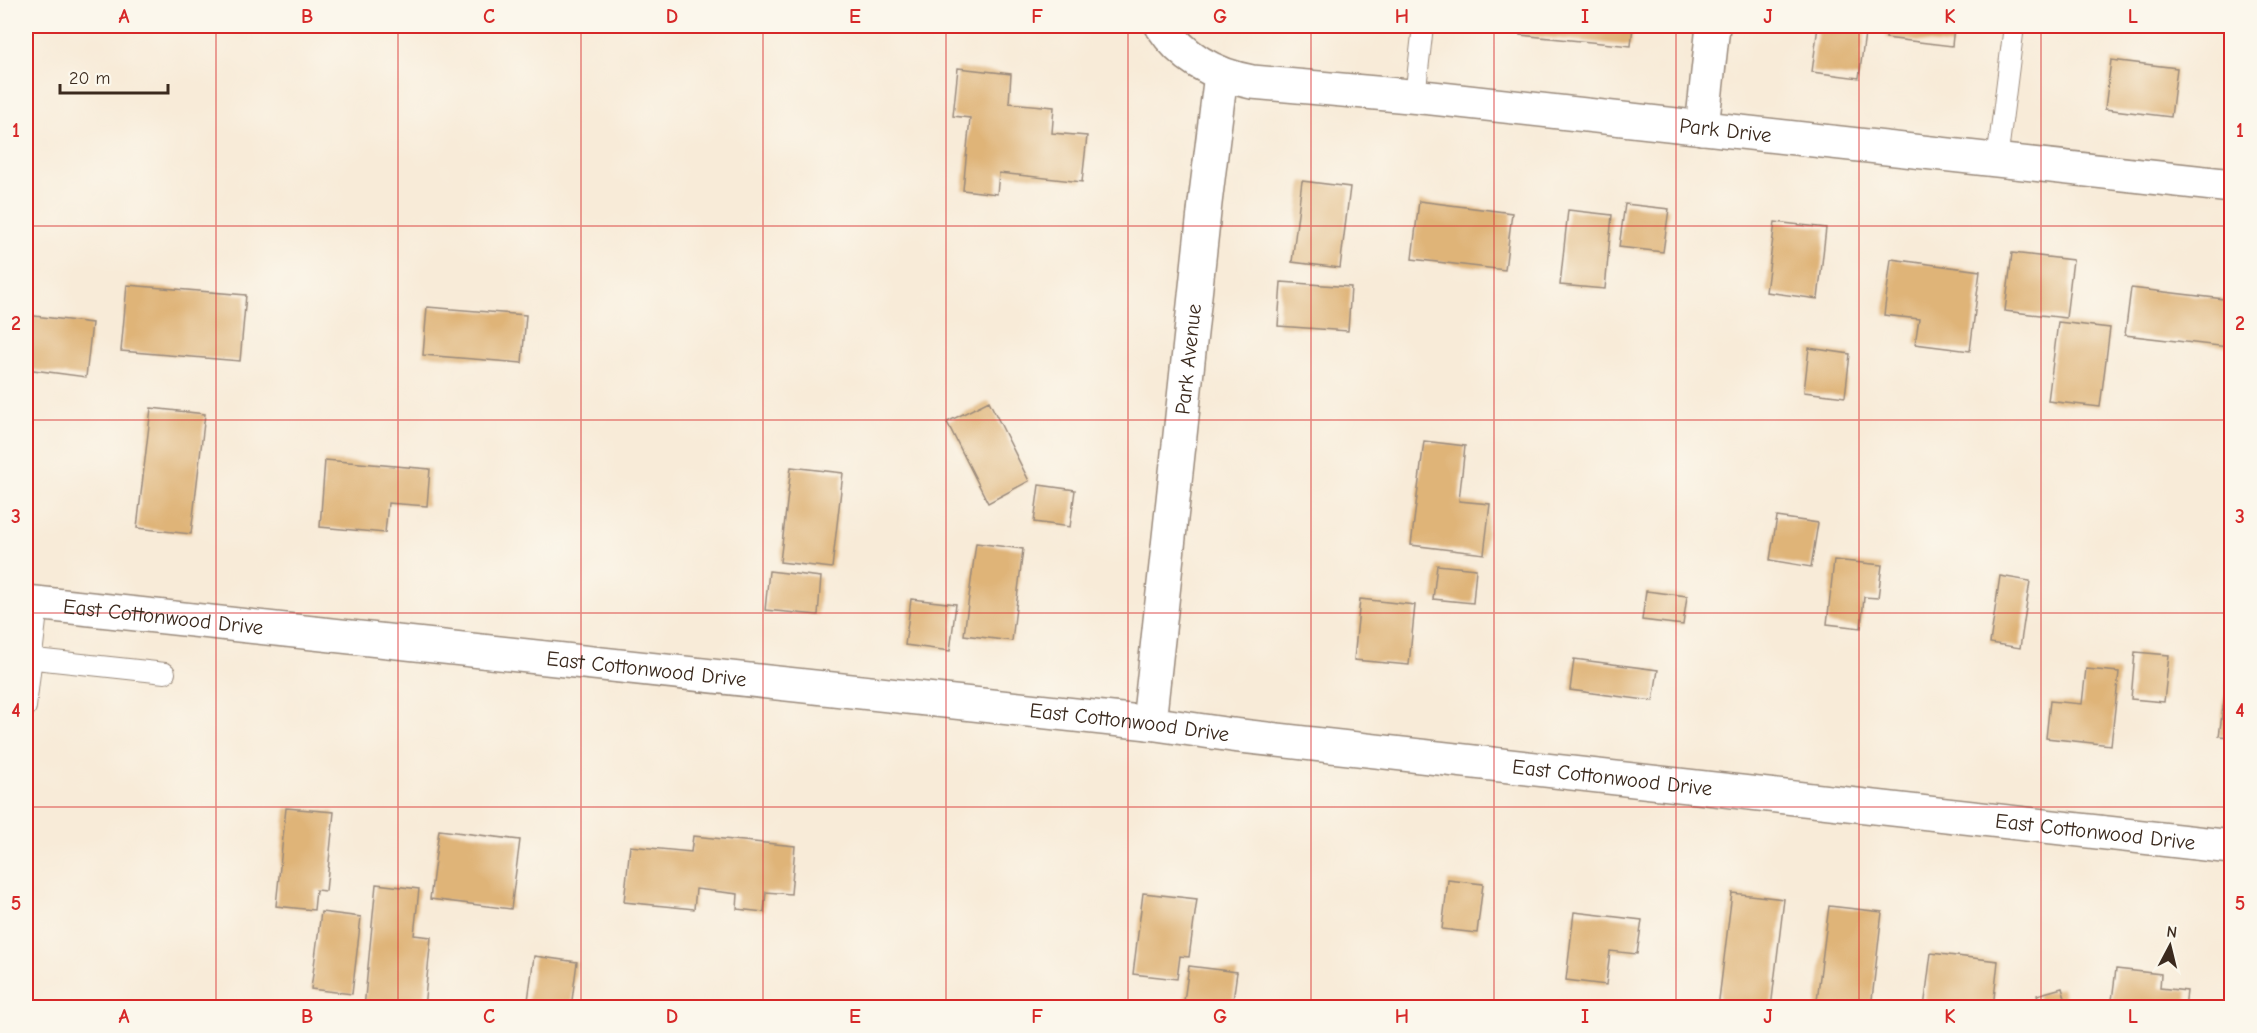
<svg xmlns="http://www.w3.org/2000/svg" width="2257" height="1033" viewBox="0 0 2257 1033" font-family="'Comic Neue',sans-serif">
	<rect width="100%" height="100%" fill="#fbf7ec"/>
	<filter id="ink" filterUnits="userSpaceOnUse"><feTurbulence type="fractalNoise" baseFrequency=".0167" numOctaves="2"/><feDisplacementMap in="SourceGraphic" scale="12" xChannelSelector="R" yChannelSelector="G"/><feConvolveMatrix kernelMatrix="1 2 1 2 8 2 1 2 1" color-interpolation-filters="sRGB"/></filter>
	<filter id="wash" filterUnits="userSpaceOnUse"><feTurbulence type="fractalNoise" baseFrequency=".008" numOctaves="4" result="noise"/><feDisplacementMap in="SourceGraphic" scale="24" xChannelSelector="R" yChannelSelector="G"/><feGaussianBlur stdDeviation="1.35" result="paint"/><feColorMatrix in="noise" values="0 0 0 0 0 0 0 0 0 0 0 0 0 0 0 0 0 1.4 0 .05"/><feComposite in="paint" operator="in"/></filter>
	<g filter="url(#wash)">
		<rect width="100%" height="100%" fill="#f8ebd8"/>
		<g id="blocks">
			<path fill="#dfb478" d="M980,26H1022L1021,32Z
				M1521,26H1633L1631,46L1520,35Z
				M1818,26H1866L1859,78L1812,72Z
				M1888,26H1954L1952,46L1886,38Z
				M2111,60L2177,68L2171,117L2105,109Z
				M958,68L1011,74L1009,103L1054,107L1052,133L1087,136L1082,182L999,173L997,194L963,190L970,118L953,116Z
				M1302,181L1350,187L1340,268L1292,262Z
				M1419,201L1512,213L1505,270L1412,259Z
				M1625,204L1669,209L1663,252L1619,247Z
				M1568,210L1612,215L1605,289L1560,285Z
				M1775,222L1826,228L1818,299L1766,292Z
				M2012,253L2073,260L2066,318L2005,311Z
				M1891,259L1980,271L1970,351L1915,344L1919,319L1884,315Z
				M1281,282L1351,287L1348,331L1278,326Z
				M127,285L246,295L240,361L121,351Z
				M2131,288L2232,300L2228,347L2125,335Z
				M427,307L526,315L522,363L423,355Z
				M26,315L92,323L86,377L26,369Z
				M2058,322L2110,328L2100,407L2048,401Z
				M1809,348L1850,354L1845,397L1804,392Z
				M989,401L1029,481L988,503L947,422Z
				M151,408L205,414L191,534L137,528Z
				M1424,441L1465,446L1459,501L1490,504L1484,554L1411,545Z
				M325,460L430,469L427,506L388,503L385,533L320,527Z
				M791,467L843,473L832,568L780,562Z
				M1039,485L1075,490L1070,527L1034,522Z
				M1777,517L1818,523L1811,567L1770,560Z
				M976,543L1023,549L1012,641L964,635Z
				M1834,560L1882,565L1878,598L1864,597L1861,628L1827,624Z
				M1437,565L1476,569L1473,603L1433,599Z
				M769,571L821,577L818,615L765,610Z
				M2000,576L2030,581L2020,648L1990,643Z
				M1646,591L1687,596L1683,625L1642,620Z
				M911,599L956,604L950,651L905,645Z
				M1360,599L1415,605L1409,665L1354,660Z
				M2135,652L2169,655L2164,702L2131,699Z
				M1574,659L1658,670L1653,701L1570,690Z
				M2086,669L2119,672L2111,745L2046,738L2050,701L2082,704Z
				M2228,672H2232V737L2219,736Z
				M286,808L334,812L326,891L316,890L314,910L276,906Z
				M439,830L520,840L511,909L430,899Z
				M693,836L795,846L791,894L766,892L764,912L737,909L738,894L696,889L694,909L624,902L630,846L691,852Z
				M1448,880L1483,884L1477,933L1442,929Z
				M376,884L419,889L414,935L431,937L424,1008H364Z
				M1143,893L1197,899L1189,957L1180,956L1177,979L1133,974Z
				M1732,893L1784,899L1771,1008H1718Z
				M1829,906L1882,912L1871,1008H1816Z
				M321,912L361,917L352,994L311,989Z
				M1574,912L1642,920L1637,954L1610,951L1606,985L1566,980Z
				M1931,953L1998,961L1993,1008H1924Z
				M534,956L577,962L571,1008H527Z
				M1189,966L1237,972L1232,1008H1183Z
				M2116,969L2161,974L2160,988L2187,991L2185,1008H2111Z
				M2062,988L2068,1008H2040L2037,995Z"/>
		</g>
	</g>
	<g filter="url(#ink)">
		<use href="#blocks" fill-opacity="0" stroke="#9a8a7b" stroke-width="1.5"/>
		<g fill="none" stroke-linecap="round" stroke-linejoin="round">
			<g stroke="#9a8a7b" stroke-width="22">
				<path id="lane" d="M1415,97L1423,26
					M1997,161L2014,26
					M26,658L165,673
					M26,707L38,603"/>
			</g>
			<g stroke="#9a8a7b" stroke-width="36">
				<g id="street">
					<path id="s1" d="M1162,26C1183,58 1214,75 1252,82L1432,98L2232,186"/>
					<path d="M1702,128L1713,26"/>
					<path id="s2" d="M26,602L1149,723L1232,735L2232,847"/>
					<path id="s3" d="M1149,723L1205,203L1221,74"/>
				</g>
			</g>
			<use href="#lane" stroke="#fff" stroke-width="20"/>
			<use href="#street" stroke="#fff" stroke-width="33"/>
		</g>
	</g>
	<path fill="none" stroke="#d62828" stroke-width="1.5" stroke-opacity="0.55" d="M216,26V1008M398,26V1008M581,26V1008M763,26V1008M946,26V1008M1128,26V1008M1311,26V1008M1494,26V1008M1676,26V1008M1859,26V1008M2041,26V1008M26,226H2232M26,420H2232M26,613H2232M26,807H2232"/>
	<g text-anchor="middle" stroke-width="4.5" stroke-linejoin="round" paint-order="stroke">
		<g font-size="21" fill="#3b2a1e" stroke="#fbf7ec">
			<text dy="7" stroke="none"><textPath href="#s1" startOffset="585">Park Drive</textPath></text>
			<text dy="7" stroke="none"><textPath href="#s3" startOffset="366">Park Avenue</textPath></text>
			<text dy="7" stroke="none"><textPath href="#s2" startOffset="138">East Cottonwood Drive</textPath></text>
			<text dy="7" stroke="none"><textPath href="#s2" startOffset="624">East Cottonwood Drive</textPath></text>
			<text dy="7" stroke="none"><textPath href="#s2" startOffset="1110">East Cottonwood Drive</textPath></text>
			<text dy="7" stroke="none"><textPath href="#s2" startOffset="1596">East Cottonwood Drive</textPath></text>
			<text dy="7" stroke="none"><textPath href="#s2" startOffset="2082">East Cottonwood Drive</textPath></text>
		</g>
	</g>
	<rect width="2257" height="1033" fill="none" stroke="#fbf7ec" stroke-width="66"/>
	<g transform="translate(2170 946) rotate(7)" stroke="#fbf7ec" stroke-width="4.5" paint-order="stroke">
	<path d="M0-4.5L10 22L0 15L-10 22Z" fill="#3b2a1e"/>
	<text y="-9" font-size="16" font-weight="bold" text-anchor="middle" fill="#3b2a1e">N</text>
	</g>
	<path d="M60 84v9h108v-9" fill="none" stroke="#3b2a1e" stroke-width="3"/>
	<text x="69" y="84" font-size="18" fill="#3b2a1e" stroke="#fbf7ec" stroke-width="4.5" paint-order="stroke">20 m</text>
	<rect x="33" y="33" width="2191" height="967" fill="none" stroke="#d62828" stroke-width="2"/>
	<g font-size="20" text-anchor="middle" font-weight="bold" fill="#d62828">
		<text x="124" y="23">A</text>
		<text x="307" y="23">B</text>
		<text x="489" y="23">C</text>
		<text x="672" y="23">D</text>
		<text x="855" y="23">E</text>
		<text x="1037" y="23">F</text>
		<text x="1220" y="23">G</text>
		<text x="1402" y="23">H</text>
		<text x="1585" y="23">I</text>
		<text x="1768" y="23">J</text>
		<text x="1950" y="23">K</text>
		<text x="2133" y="23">L</text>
		<text x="16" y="137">1</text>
		<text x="2240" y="137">1</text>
		<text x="16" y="330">2</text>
		<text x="2240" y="330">2</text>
		<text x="16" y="523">3</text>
		<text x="2240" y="523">3</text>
		<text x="16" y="717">4</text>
		<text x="2240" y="717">4</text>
		<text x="16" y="910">5</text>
		<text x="2240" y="910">5</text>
		<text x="124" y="1023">A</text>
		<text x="307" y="1023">B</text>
		<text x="489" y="1023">C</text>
		<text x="672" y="1023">D</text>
		<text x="855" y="1023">E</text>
		<text x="1037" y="1023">F</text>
		<text x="1220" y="1023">G</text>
		<text x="1402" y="1023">H</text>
		<text x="1585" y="1023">I</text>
		<text x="1768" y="1023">J</text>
		<text x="1950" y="1023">K</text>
		<text x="2133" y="1023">L</text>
	</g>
</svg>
